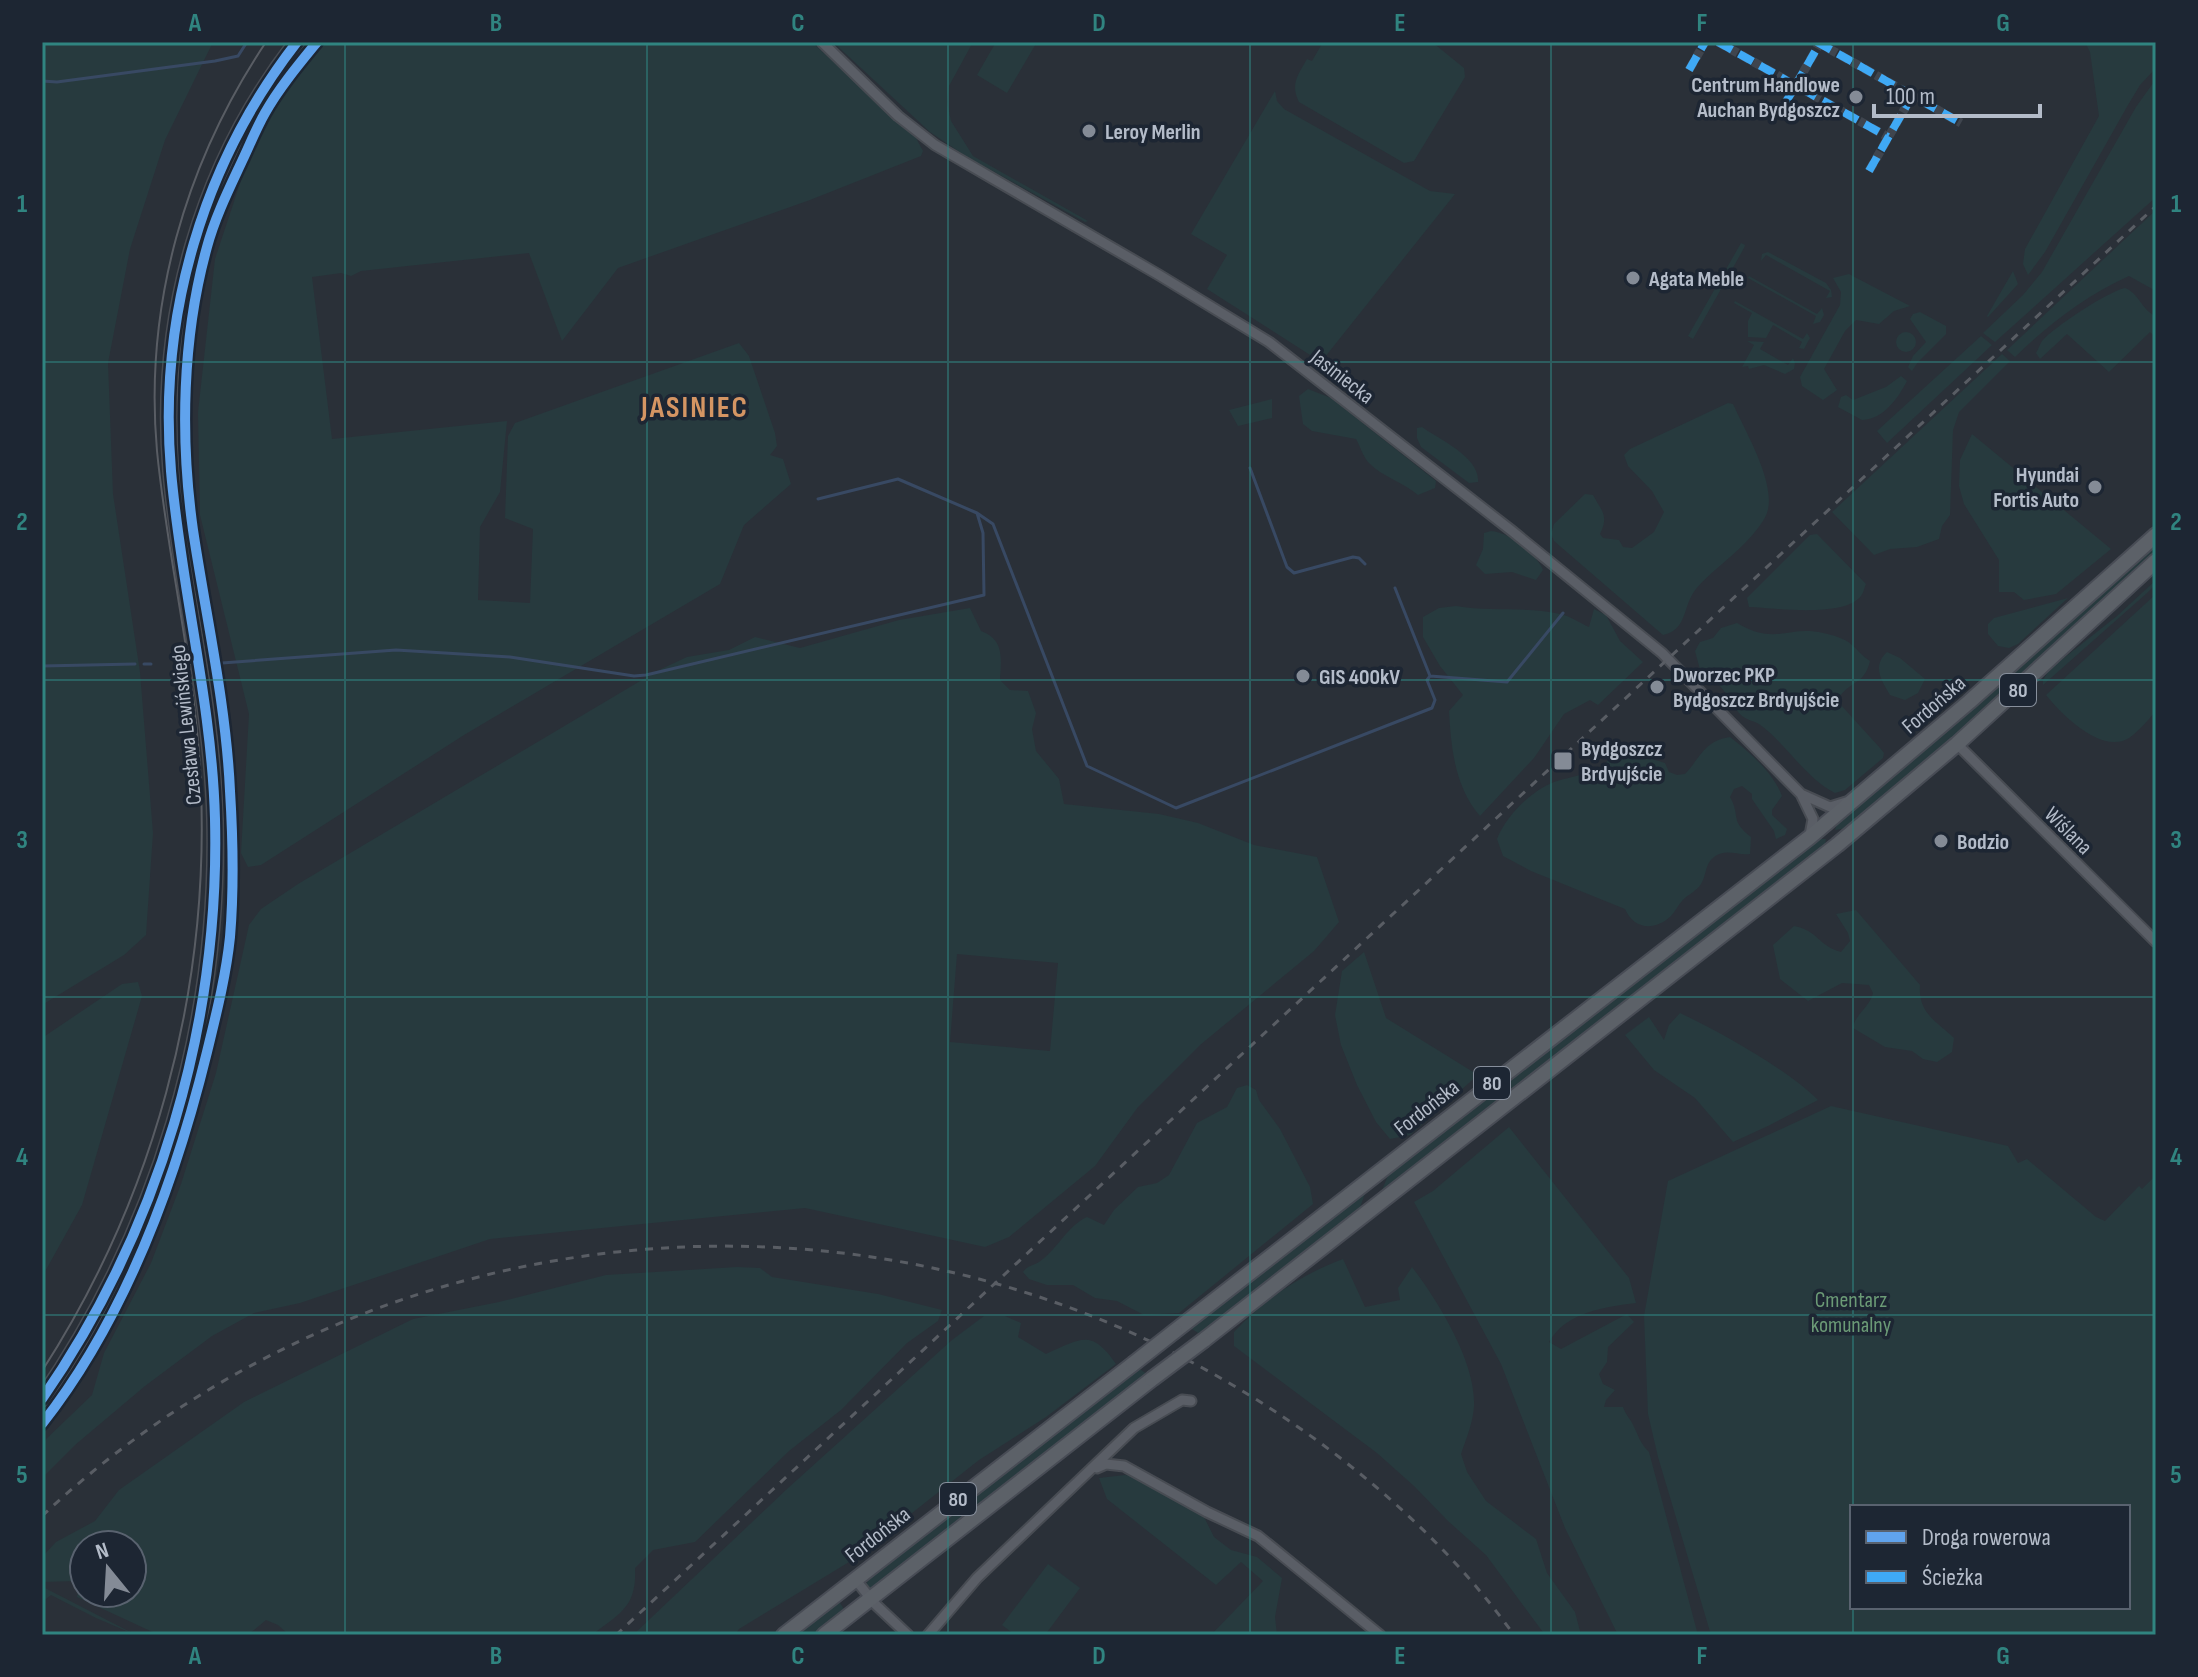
<svg xmlns="http://www.w3.org/2000/svg" width="2198" height="1677" viewBox="0 0 2198 1677" font-family="'Sofia Sans Condensed',sans-serif">
	<rect width="100%" height="100%" fill="#2a3038"/>
	<path fill="#273a3e" fill-rule="evenodd" d="M42,42H213L165,140L130,249L108,363L113,494L140,672L153,833L146,935L124,955L42,1005Z
		M320,42H812L916,138L923,151L921,156L810,200L618,268L562,341L529,253L361,271L351,276L341,273L312,277L332,439L507,421L500,492L480,527L478,600L530,603L533,529L505,518L508,436L515,423L739,343L749,356L775,433L777,446L770,455L783,459L791,484L744,525L720,584L464,735L261,865L248,867L241,853L249,714L200,515L198,412L215,259L252,147L293,76Z
		M833,42H973L949,86L947,102L951,121L973,156L1088,221L1085,222L967,157L930,132Z
		M996,42H1037L1007,93L977,75Z
		M1323,42H1432L1464,68L1465,77L1414,161L1404,163L1299,102C1290,84 1298,75 1307,59L1312,61Z
		M2081,42H2156V68L2140,85L2128,105L2045,252L2028,275L2023,264L2025,249L2099,116L2090,52L2086,44Z
		M2156,79V197L1995,342L1983,333L2023,295L2042,272L2136,107Z
		M1275,91L1277,101L1284,109L1430,191L1455,194L1321,362L1207,289L1227,255L1191,234Z
		M2156,210V291L2129,276C2085,296 2049,324 2015,357L2007,350Z
		M1741,243L1745,245L1744,248L1693,339L1688,336Z
		M1768,252L1826,283L1831,290L1832,297L1826,298L1830,291L1766,255L1761,261L1762,254Z
		M2013,271L2018,284L1988,317L1987,316Z
		M1849,274L1910,306L1894,311L1879,324L1856,320L1845,331L1824,369L1837,390L1823,400L1802,386L1800,377L1840,305L1841,292L1833,278Z
		M1749,276L1817,314L1822,308L1824,315L1820,322L1813,324L1816,316L1748,278Z
		M2125,288C2139,293 2142,311 2156,316V338L2150,332L2109,372L2067,334L2040,359L2036,353C2038,350 2040,344 2042,341C2054,327 2107,292 2125,288Z
		M1735,301L1803,339L1807,333L1810,338L1804,349L1799,348L1802,342L1773,325L1766,338L1748,337V321L1752,313L1734,303Z
		M1920,312L1946,326V334L1918,362L1912,371L1908,367L1913,356L1926,342L1910,319L1913,314Z
		M1896 342a10 10 0 1 1 20 0a10 10 0 1 1-20 0Z
		M1981,336L1992,345L1887,443L1877,431Z
		M1747,341L1764,342L1760,349L1788,365L1793,358L1795,363L1794,369L1785,374L1764,365L1749,369L1748,366L1742,367L1754,345Z
		M2002,354L2010,361L1959,412L1953,430L1950,515L1942,526L1939,539L1917,547L1890,549L1874,555L1832,512Z
		M1901,376L1907,381C1898,398 1884,419 1862,420L1838,407L1841,397L1846,395L1853,400L1886,387Z
		M1308,389L1331,398L1436,481L1435,488L1418,495C1403,482 1382,477 1368,462C1363,456 1360,446 1356,439L1312,431L1303,424L1299,396Z
		M1272,399V418L1238,426L1229,410Z
		M1728,403L1733,404C1745,431 1777,484 1767,513C1764,522 1752,536 1745,543C1730,559 1710,572 1696,589C1682,606 1688,630 1663,635L1554,541L1551,534L1554,524L1585,494L1593,495C1602,512 1609,515 1600,534L1603,538L1619,540L1623,547L1632,548L1654,532L1664,512L1652,491L1628,466L1624,455L1630,449Z
		M1422,427C1440,440 1480,457 1478,482L1469,483L1421,447L1417,438V428Z
		M1972,434L2111,549L2056,594L2024,600L2014,592H1999V560L1964,504L1959,486L1960,460Z
		M1491,531C1509,532 1536,553 1543,570L1536,580L1512,572L1485,574L1476,565L1483,549L1484,533Z
		M1817,534L1866,584C1864,588 1864,592 1861,596C1844,618 1775,608 1749,607L1747,598L1810,535Z
		M2156,543V553L1973,722L1847,828L1835,830L1838,821Z
		M2156,580V584L2147,593L2043,685V680L2050,669L2117,616Z
		M2156,594V711C2148,720 2139,731 2129,738C2102,755 2062,715 2046,695Z
		M2068,598L2018,644L2009,648L1998,646L1988,634V624L1994,618Z
		M1456,606C1490,612 1525,606 1560,614C1570,616 1580,623 1589,627L1594,609L1606,615L1620,641L1643,662L1598,705L1590,700L1564,714L1534,758L1480,816C1455,787 1451,749 1449,711L1463,695L1440,666L1423,637V617L1439,608Z
		M970,608L981,631C1005,640 1001,659 1000,680L1010,690L1028,691L1036,713L1032,729L1036,751L1059,779L1064,804L1159,814L1198,823L1254,845L1317,857L1339,922L1314,951L1200,1045L1138,1107L1095,1166L1009,1237L985,1247L805,1208L490,1239L300,1303L254,1313L212,1336L145,1386L75,1445L42,1478V1443L92,1395L104,1353L151,1263L181,1184L216,1073L249,925L261,909L298,884L657,671L687,657L729,650L755,637L800,648L899,620ZM957,954L1058,963L1050,1051L950,1042Z
		M1737,623C1776,646 1788,625 1823,633C1832,635 1845,638 1852,645C1859,651 1862,656 1870,661C1864,685 1852,680 1840,696V704L1880,748L1884,753L1883,758L1845,790L1835,793C1804,777 1787,744 1759,724C1754,721 1747,720 1742,716C1727,702 1725,680 1702,677L1695,651L1700,642L1713,638L1721,628Z
		M1887,652L1900,658L1925,679L1918,693L1905,700L1890,695C1881,680 1872,666 1887,652Z
		M1730,737C1749,752 1773,772 1782,796L1772,810V815L1787,829L1785,835L1776,839L1774,831L1752,799V794L1742,786L1734,789L1730,797C1741,816 1729,820 1751,837L1750,854C1738,856 1726,848 1714,857C1704,865 1707,875 1701,884C1697,891 1687,895 1682,901C1678,905 1675,912 1671,916C1655,931 1634,930 1625,909L1531,871L1503,856L1497,839C1506,816 1531,791 1554,782C1575,775 1603,774 1614,752L1623,750L1665,763L1669,772L1677,775L1685,774C1701,757 1704,741 1730,737Z
		M1817,839H1826L1824,849L1380,1195L1389,1173Z
		M1856,910L1920,985C1918,1013 1935,1020 1954,1038L1952,1052L1937,1062L1923,1059L1912,1051L1885,1047L1853,1028C1855,1014 1870,1007 1873,993L1869,985L1842,983L1808,1001L1780,979L1773,945L1794,926C1819,931 1818,946 1841,952L1850,941L1848,933L1836,914Z
		M1364,952L1386,1018L1478,1075L1410,1135L1390,1139L1376,1122L1357,1085L1341,1045L1335,1015L1342,971Z
		M138,982L142,996L82,1205L42,1277V1038L122,984Z
		M1680,1013C1720,1032 1787,1069 1818,1100L1768,1126L1733,1142L1695,1098L1654,1070L1625,1035L1649,1017L1664,1040L1669,1025Z
		M1247,1085L1256,1090L1259,1100L1280,1129L1310,1187L1313,1204L1179,1313L1144,1315L1117,1301L1095,1298L1073,1285H1047L1029,1279L1023,1272C1028,1265 1033,1266 1039,1262C1058,1249 1067,1226 1087,1217L1104,1225L1114,1210L1138,1187L1157,1183L1169,1175L1197,1123L1227,1107L1237,1088Z
		M1831,1106L2008,1146L2018,1163L2027,1159L2096,1217L2105,1221L2139,1186L2142,1189L2156,1175V1635H1711L1658,1457L1648,1414L1644,1316L1668,1181ZM2128,1507V1607H1852V1507Z
		M1509,1127L1629,1278L1636,1303C1605,1307 1566,1312 1549,1342L1561,1349L1627,1314L1634,1322L1608,1347L1607,1362L1599,1374L1603,1384L1615,1390L1606,1400L1604,1407H1623C1626,1416 1631,1419 1634,1427C1639,1437 1640,1443 1649,1452L1698,1635H1618L1565,1528L1501,1364L1414,1202L1433,1191Z
		M1366,1191L1358,1213L1200,1334L1190,1328Z
		M1343,1259L1365,1307L1400,1300L1398,1288L1412,1267C1438,1301 1476,1362 1474,1406C1473,1423 1466,1439 1461,1454L1467,1472L1486,1501L1536,1539L1547,1573L1575,1612L1581,1635H1545L1486,1555L1448,1521L1414,1486L1377,1453L1234,1346V1332C1265,1299 1300,1275 1343,1259Z
		M737,1267L760,1268L772,1277L878,1294L942,1310L938,1321L907,1343L841,1410L789,1451L695,1542L653,1550L635,1568C637,1607 620,1613 592,1635H289L278,1625L266,1620L248,1635H159L77,1597L79,1588L76,1581L42,1582V1557L56,1542L95,1521L119,1490L244,1402L413,1319L499,1302L606,1275ZM84,1545H132V1593H84Z
		M984,1316H1005L1021,1323L1018,1337L1046,1354C1081,1339 1091,1328 1116,1364L1046,1417L979,1460L854,1559L739,1629L735,1635H633L787,1489L952,1340Z
		M1138,1368L1147,1374L875,1589L867,1588L866,1584L872,1575Z
		M1125,1475L1144,1477L1191,1505L1205,1519L1214,1537L1231,1550L1257,1557L1282,1578L1275,1617L1277,1635H1211L1263,1581L1241,1562L1216,1585L1107,1499L1099,1478Z
		M1048,1564L1080,1588L1045,1635H1015L1002,1625Z
		M45,1588L136,1635L96,1618L51,1595L42,1602V1591Z
		M839,1601L845,1611L814,1635H795Z"/>
	<g fill="none" stroke-linecap="round" stroke-linejoin="round">
		<path stroke="#384963" stroke-width="3" d="M42,81L57,82L215,61L238,56L247,42
			M1250,468L1287,567L1294,573L1353,557L1359,558L1365,564
			M818,499L898,479L977,513L993,524L1087,766L1176,808L1432,708L1435,700L1427,680L1430,676L1507,682L1563,613
			M1395,588L1430,676
			M222,663L396,650L510,657L634,676L646,675L984,595L983,533L977,513
			M144,664H151
			M42,666L135,664"/>
		<path stroke="#3f454e" stroke-width="9" stroke-dasharray="9 4.5" stroke-linecap="butt" d="M1718,42L1888,137
			M1817,42L1961,123
			M1689,70L1705,42
			M1783,107L1820,43
			M1869,171L1912,96"/>
		<g stroke="#484c53" stroke-width="13">
			<path id="street" d="M822,42L898,116L935,145L1159,275L1269,342L1512,531L1662,653L1801,794L1830,807L1846,802
				M1957,744L2156,942
				M1801,794L1813,819L1810,835
				M1097,1468L1106,1464L1124,1466L1207,1512L1258,1536L1380,1635
				M855,1579L875,1604L908,1635
				M928,1635L977,1578L1134,1428L1182,1400L1191,1401"/>
		</g>
		<g stroke="#484c53" stroke-width="18">
			<path id="secondary" d="M42,1399C159,1230 220,1025 215,819C212,702 181,588 171,471C158,317 202,164 297,42"/>
		</g>
		<g stroke="#484c55" stroke-width="18">
			<path id="primary" d="M1175,1331L1810,837L1969,702L2156,535
				M1204,1340L1837,845L1957,744L2156,561
				M784,1635L1133,1364
				M824,1635L1152,1379"/>
		</g>
		<use href="#street" stroke="#5a5e66" stroke-width="9"/>
		<use href="#secondary" stroke="#595d64" stroke-width="14"/>
		<use href="#primary" stroke="#5c6168" stroke-width="14"/>
		<path stroke="#595d64" stroke-width="2" d="M42,1371C153,1199 209,995 201,789C197,675 168,564 157,451C144,306 185,163 266,42"/>
		<path stroke="#595d64" stroke-width="3" stroke-dasharray="8 8" stroke-linecap="butt" d="M42,1516C371,1208 865,1158 1249,1395C1350,1457 1445,1539 1514,1635
			M616,1635L2156,206"/>
		<g stroke="#484c55" stroke-width="18" stroke-linecap="butt">
			<path id="primary-bridge" d="M1133,1364L1175,1331
				M1152,1379L1204,1340"/>
		</g>
		<use href="#primary-bridge" stroke="#5c6168" stroke-width="14"/>
		<path stroke="#3fa9f5" stroke-width="8" stroke-dasharray="16 8" stroke-linecap="butt" d="M1718,42L1888,137
			M1817,42L1961,123
			M1689,70L1705,42
			M1783,107L1820,43
			M1869,171L1912,96"/>
		<g stroke="#1d2633" stroke-width="15">
			<path id="cycleway" d="M42,1399C159,1230 220,1025 215,819C212,702 181,588 171,471C158,317 202,164 297,42
				M42,1424C126,1317 175,1183 207,1052C216,1015 226,976 230,937C234,889 233,839 230,791C226,703 206,617 193,530C180,438 182,337 207,247C215,217 230,187 243,159C250,144 257,127 265,113C279,88 299,64 317,42"/>
		</g>
		<use href="#cycleway" stroke="#60a3ed" stroke-width="10"/>
	</g>
	<path fill="none" stroke="#308480" stroke-width="2" stroke-opacity="0.55" d="M345,42V1635M647,42V1635M948,42V1635M1250,42V1635M1551,42V1635M1853,42V1507M42,362H2156M42,680H2156M42,997H2156M42,1315H2156M1853,1607V1635"/>
	<g fill="#848b96" stroke="#1d2633" stroke-width="3">
		<circle cx="1856" cy="97" r="8"/>
		<circle cx="1089" cy="131" r="8"/>
		<circle cx="1633" cy="278" r="8"/>
		<circle cx="2095" cy="487" r="8"/>
		<circle cx="1303" cy="676" r="8"/>
		<circle cx="1657" cy="687" r="8"/>
		<rect x="1553" y="751" width="20" height="20" rx="4"/>
		<circle cx="1941" cy="841" r="8"/>
	</g>
	<g text-anchor="middle" stroke-width="7" stroke-linejoin="round" paint-order="stroke">
		<g fill="#1d2633" stroke="#878f9c" stroke-width="2">
			<rect x="2000" y="674" width="36" height="32" rx="6"/>
			<rect x="1474" y="1067" width="36" height="32" rx="6"/>
			<rect x="940" y="1483" width="36" height="32" rx="6"/>
		</g>
		<g font-size="20" font-weight="bold" fill="#b4bcc9">
			<text x="2018" y="697">80</text>
			<text x="1492" y="1090">80</text>
			<text x="958" y="1506">80</text>
		</g>
		<g font-size="22" font-weight="bold" fill="#b4bcc9" stroke="#1d2633" text-anchor="start">
			<text x="1840" y="92" text-anchor="end">Centrum Handlowe<tspan x="1840" dy="25">Auchan Bydgoszcz</tspan></text>
			<text x="1105" y="139">Leroy Merlin</text>
			<text x="1649" y="286">Agata Meble</text>
			<text x="2079" y="482" text-anchor="end">Hyundai<tspan x="2079" dy="25">Fortis Auto</tspan></text>
			<text x="1673" y="682">Dworzec PKP<tspan x="1673" dy="25">Bydgoszcz Brdyujście</tspan></text>
			<text x="1319" y="684">GIS 400kV</text>
			<text x="1581" y="756">Bydgoszcz<tspan x="1581" dy="25">Brdyujście</tspan></text>
			<text x="1957" y="849">Bodzio</text>
		</g>
		<g font-size="22" fill="#b4bcc9" stroke="#1d2633">
			<text transform="translate(1343 376) rotate(38)" y="8">Jasiniecka</text>
			<text transform="translate(1933 704) rotate(-41)" y="8">Fordońska</text>
			<text transform="translate(185 725) rotate(-96)" y="8">Czesława Lewińskiego</text>
			<text transform="translate(2069 830) rotate(45)" y="8">Wiślana</text>
			<text transform="translate(1426 1107) rotate(-38)" y="8">Fordońska</text>
			<text transform="translate(877 1534) rotate(-38)" y="8">Fordońska</text>
		</g>
		<g font-size="22" fill="#6b9a76" stroke="#1d2633">
			<text x="1851" y="1307">Cmentarz<tspan x="1851" dy="25">komunalny</tspan></text>
		</g>
		<g font-size="30" font-weight="bold" letter-spacing="2" fill="#d59563" stroke="#1d2633">
			<text x="695" y="417">JASINIEC</text>
		</g>
	</g>
	<rect width="2198" height="1677" fill="none" stroke="#1d2633" stroke-width="88"/>
	<rect x="1850" y="1505" width="280" height="104" fill="#1d2633" stroke="#59626f" stroke-width="2"/>
	<rect x="1866" y="1531" width="40" height="12" fill="#60a3ed" stroke="#59626f" stroke-width="2"/>
	<text x="1922" y="1545" font-size="24" fill="#b4bcc9">Droga rowerowa</text>
	<rect x="1866" y="1571" width="40" height="12" fill="#3fa9f5" stroke="#59626f" stroke-width="2"/>
	<text x="1922" y="1585" font-size="24" fill="#b4bcc9">Ścieżka</text>
	<g transform="translate(108 1569) rotate(342)"><circle r="38" fill="#1d2633" stroke="#59626f" stroke-width="2"/>
	<path d="M0-6L14 30L0 20L-14 30Z" fill="#848b96"/>
	<text y="-12" font-size="22" font-weight="bold" text-anchor="middle" fill="#b4bcc9">N</text>
	</g>
	<path d="M1874 104v12h166v-12" fill="none" stroke="#b4bcc9" stroke-width="4"/>
	<text x="1886" y="104" font-size="24" fill="#b4bcc9" stroke="#1d2633" stroke-width="6" paint-order="stroke">100 m</text>
	<rect x="44" y="44" width="2110" height="1589" fill="none" stroke="#308480" stroke-width="3"/>
	<g font-size="26" text-anchor="middle" font-weight="bold" fill="#308480">
		<text x="195" y="31">A</text>
		<text x="496" y="31">B</text>
		<text x="798" y="31">C</text>
		<text x="1099" y="31">D</text>
		<text x="1400" y="31">E</text>
		<text x="1702" y="31">F</text>
		<text x="2003" y="31">G</text>
		<text x="22" y="212">1</text>
		<text x="2176" y="212">1</text>
		<text x="22" y="530">2</text>
		<text x="2176" y="530">2</text>
		<text x="22" y="848">3</text>
		<text x="2176" y="848">3</text>
		<text x="22" y="1165">4</text>
		<text x="2176" y="1165">4</text>
		<text x="22" y="1483">5</text>
		<text x="2176" y="1483">5</text>
		<text x="195" y="1664">A</text>
		<text x="496" y="1664">B</text>
		<text x="798" y="1664">C</text>
		<text x="1099" y="1664">D</text>
		<text x="1400" y="1664">E</text>
		<text x="1702" y="1664">F</text>
		<text x="2003" y="1664">G</text>
	</g>
</svg>
